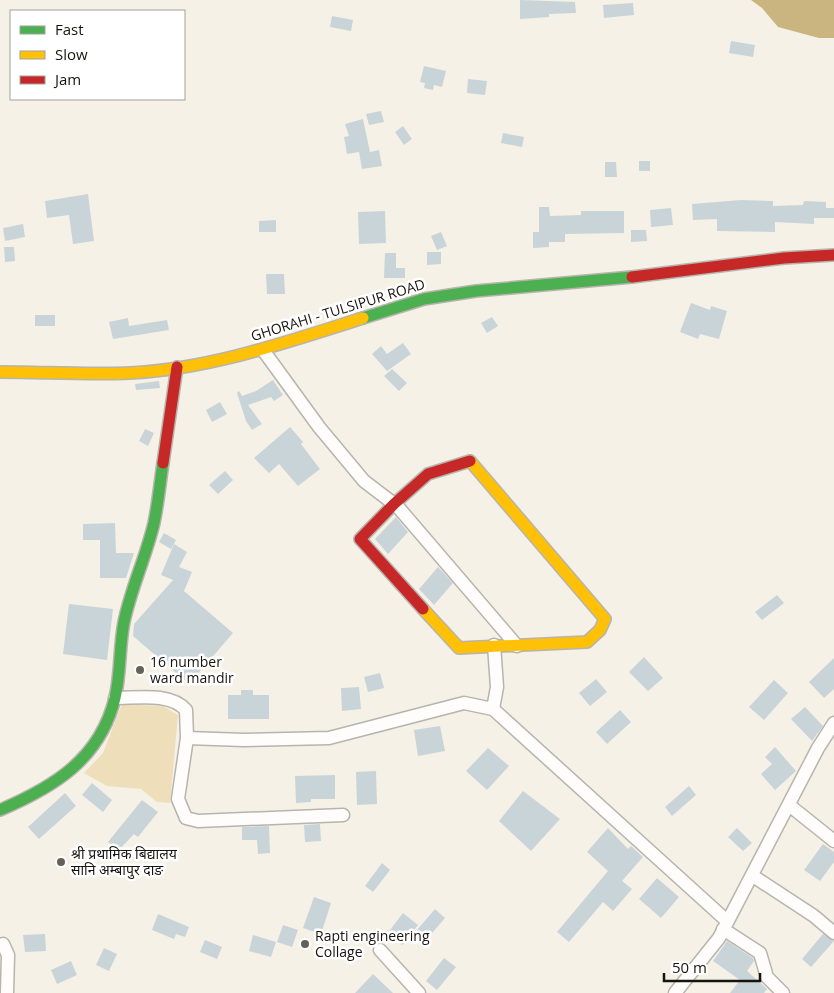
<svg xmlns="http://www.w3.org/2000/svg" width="834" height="993" viewBox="0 0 834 993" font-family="'Open Sans','Noto Sans Devanagari',sans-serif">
	<rect width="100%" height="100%" fill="#f5f1e7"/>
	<path fill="#eedfba" d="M122,704L163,706L178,715L170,803L157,802L141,789L107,786L84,773L103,753Z"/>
	<path fill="#cab580" d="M751,0H834V38H819L778,27L762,8Z"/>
	<path fill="#c9d4d9" d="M520,0L575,2L576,13L549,14V17L520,19Z
		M633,3L634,15L604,18L603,5Z
		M332,16L353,20L351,31L330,27Z
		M731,41L755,45L753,57L729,53Z
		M424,66L446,71L442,87L434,85L433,90L424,88L425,83L420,82Z
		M468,79L487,81L485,95L467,93Z
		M381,111L384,122L369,125L366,114Z
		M363,119L370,152L379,150L382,166L362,169L359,152L347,154L344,137L349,136L345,124Z
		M403,126L412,139L404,145L395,132Z
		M503,133L524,137L522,147L501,143Z
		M639,161H650V171H639Z
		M605,162H616L617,177H605Z
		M88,194L94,241L73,244L69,215L47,218L45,201Z
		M741,200L773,201V206L803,205L804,201L826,202V208H834V218H814V224L775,222V232L717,231V219L693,220L692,204Z
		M539,207H549L550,216L581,215V211H624V233L565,234V242H549V247L533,248V232H539Z
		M671,208L673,225L651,227L650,210Z
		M385,211L386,243L359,244L358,212Z
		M276,220V232H259V221Z
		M23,224L25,237L5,241L3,228Z
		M631,230H646L647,241L631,242Z
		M441,232L447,246L437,250L431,236Z
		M4,247H14L15,261L5,262Z
		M427,252H441V264L427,265Z
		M385,253H396V268H405V278H384Z
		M266,274H284L285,294H267Z
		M691,303L710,310L711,306L727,311L719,339L700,334L698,339L680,332Z
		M35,315H55V326H35Z
		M492,317L498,326L487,333L481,323Z
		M128,318L129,326L167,320L169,330L113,339L109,322Z
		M403,343L411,354L387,371L372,354L381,346L387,354Z
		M392,369L407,383L399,391L384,376Z
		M273,380L283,395L274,401L271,397L248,405L262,424L252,430L246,421L237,393L239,391L242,396L256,391Z
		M159,381L160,388L136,390L135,384Z
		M220,402L227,414L212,422L206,410Z
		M290,427L303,442L301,444L320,469L298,486L279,464L269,473L254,458Z
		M145,429L154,433L148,446L139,441Z
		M225,471L233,480L218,494L209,485Z
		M396,517L408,532L388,554L375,539Z
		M115,523L116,553H134L126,578H100V540H83V524Z
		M164,533L176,540L171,549L159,542Z
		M174,544L187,552L179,567L192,572L184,591L233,633L189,684L133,636L134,624L173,580L161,575Z
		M438,567L453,583L434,605L419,589Z
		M777,595L784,603L762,620L755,612Z
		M69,604L113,609L107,660L63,654Z
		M644,657L663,678L648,691L629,672Z
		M834,658V689L824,698L809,682Z
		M380,673L384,688L368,692L364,677Z
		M596,679L607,692L590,706L579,693Z
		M774,680L788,693L764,720L749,707Z
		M359,687L361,709L342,711L341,688Z
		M241,690H253V695H269V719H228V695H241Z
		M805,707L823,726L812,741L791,719Z
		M620,710L631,722L607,744L596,732Z
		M440,726L445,751L418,756L414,730Z
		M775,747L796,771L775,790L761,774L772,764L765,757Z
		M488,748L509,766L487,790L466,771Z
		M376,771L377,804L357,805L356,772Z
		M335,775V799H311V802L296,803L295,776Z
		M92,783L112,800L103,812L82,795Z
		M689,786L696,795L672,816L665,807Z
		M523,791L560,819L531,851L499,821Z
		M65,793L76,806L39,839L28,827Z
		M142,800L158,812L138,837L134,834L118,851L108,842Z
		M320,824L321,841L305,842L304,825Z
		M269,826L270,853L258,854L257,840H242V827Z
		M608,828L628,849L631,846L643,857L622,881L632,889L613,911L603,902L569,942L557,932L608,871L587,852Z
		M737,828L752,843L743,851L728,837Z
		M823,844L834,852V862L820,881L804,870Z
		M382,863L390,870L373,892L365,886Z
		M657,878L679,897L661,918L639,899Z
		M314,897L331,903L321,934L303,928Z
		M435,909L445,918L427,939L417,930Z
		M403,913L418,925L402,945L387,934Z
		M158,914L189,927L185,937L176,934L174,939L152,930Z
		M283,925L298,930L292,947L277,942Z
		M45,934L46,951L25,952L23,935Z
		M823,934L834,941L811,967L802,959Z
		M253,935L276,942L271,957L249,951Z
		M205,940L222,947L217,959L200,952Z
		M727,941L753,958L754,961L747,971L767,989L764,993H730L740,980L713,961Z
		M104,948L117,954L109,971L96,965Z
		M444,958L456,967L437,990L426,981Z
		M71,961L77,975L57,984L51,970Z
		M373,974L393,993H355Z"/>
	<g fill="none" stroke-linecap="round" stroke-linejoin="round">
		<g stroke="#b7b4ad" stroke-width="15">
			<path id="street" d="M263,350L319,427L364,481L398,507L517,646
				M494,645L497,687L493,709L727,921
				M115,698C137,698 170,692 186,710L187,738L178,799L186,818L198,821L343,815
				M187,738L244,740L329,738L464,703L493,709
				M789,805L834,841
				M753,876L814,916L834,933
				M723,929L760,953L767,977L783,993
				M0,945L3,944L8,955L7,993
				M380,950L419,993
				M675,993L719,938L818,748L834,723"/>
		</g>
		<g stroke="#b7b4ad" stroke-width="14">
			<path id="fast" d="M363,318L424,299L476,291L632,277
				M0,810C54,787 100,759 115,698C121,673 119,647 124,622C131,588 146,557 154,523C158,504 160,483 163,463"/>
		</g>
		<g stroke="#b7b4ad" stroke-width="14">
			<path id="slow" d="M0,372C43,372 87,375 130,373C210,369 287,342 363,318
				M423,609L459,648L587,642L600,630L605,619L470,461"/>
		</g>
		<g stroke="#b7b4ad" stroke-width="14">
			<path id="jam" d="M632,277L784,258L834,255
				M163,463L177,367
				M423,609L360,539L394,504L428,474L470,461"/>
		</g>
		<use href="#street" stroke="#fefdfb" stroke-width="12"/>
		<use href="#fast" stroke="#4caf50" stroke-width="11"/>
		<use href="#slow" stroke="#ffc107" stroke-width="11"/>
		<use href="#jam" stroke="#c62828" stroke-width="11"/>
	</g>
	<g fill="#646159" stroke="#fff" stroke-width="2">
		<circle cx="140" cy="670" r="5"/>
		<circle cx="61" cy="862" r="5"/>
		<circle cx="305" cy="944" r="5"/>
	</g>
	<g text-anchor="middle" stroke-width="5" stroke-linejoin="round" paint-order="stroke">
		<g font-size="14" fill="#16140d" stroke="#fff">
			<text transform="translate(338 310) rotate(-17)" y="5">GHORAHI - TULSIPUR ROAD</text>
		</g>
		<g font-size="14" fill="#16140d" stroke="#fff" text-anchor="start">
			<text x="150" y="667">16 number<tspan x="150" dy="16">ward mandir</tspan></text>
			<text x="71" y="859">श्री प्रथामिक बिद्यालय<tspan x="71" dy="16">सानि अम्बापुर दाङ</tspan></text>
			<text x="315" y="941">Rapti engineering<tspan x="315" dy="16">Collage</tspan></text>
		</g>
	</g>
	<rect x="10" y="10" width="175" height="90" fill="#ffffff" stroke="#a2a19e"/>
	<rect x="20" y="26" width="25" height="8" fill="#4caf50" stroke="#a2a19e"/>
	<text x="55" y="35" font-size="15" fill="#16140d">Fast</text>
	<rect x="20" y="51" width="25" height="8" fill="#ffc107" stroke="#a2a19e"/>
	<text x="55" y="60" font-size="15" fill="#16140d">Slow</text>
	<rect x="20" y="76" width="25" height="8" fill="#c62828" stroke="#a2a19e"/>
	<text x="55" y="85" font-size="15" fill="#16140d">Jam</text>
	<path d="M664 973v8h96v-8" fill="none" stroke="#16140d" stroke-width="2.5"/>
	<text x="672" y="973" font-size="15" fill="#16140d" stroke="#ffffff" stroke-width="4" paint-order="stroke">50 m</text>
</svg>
